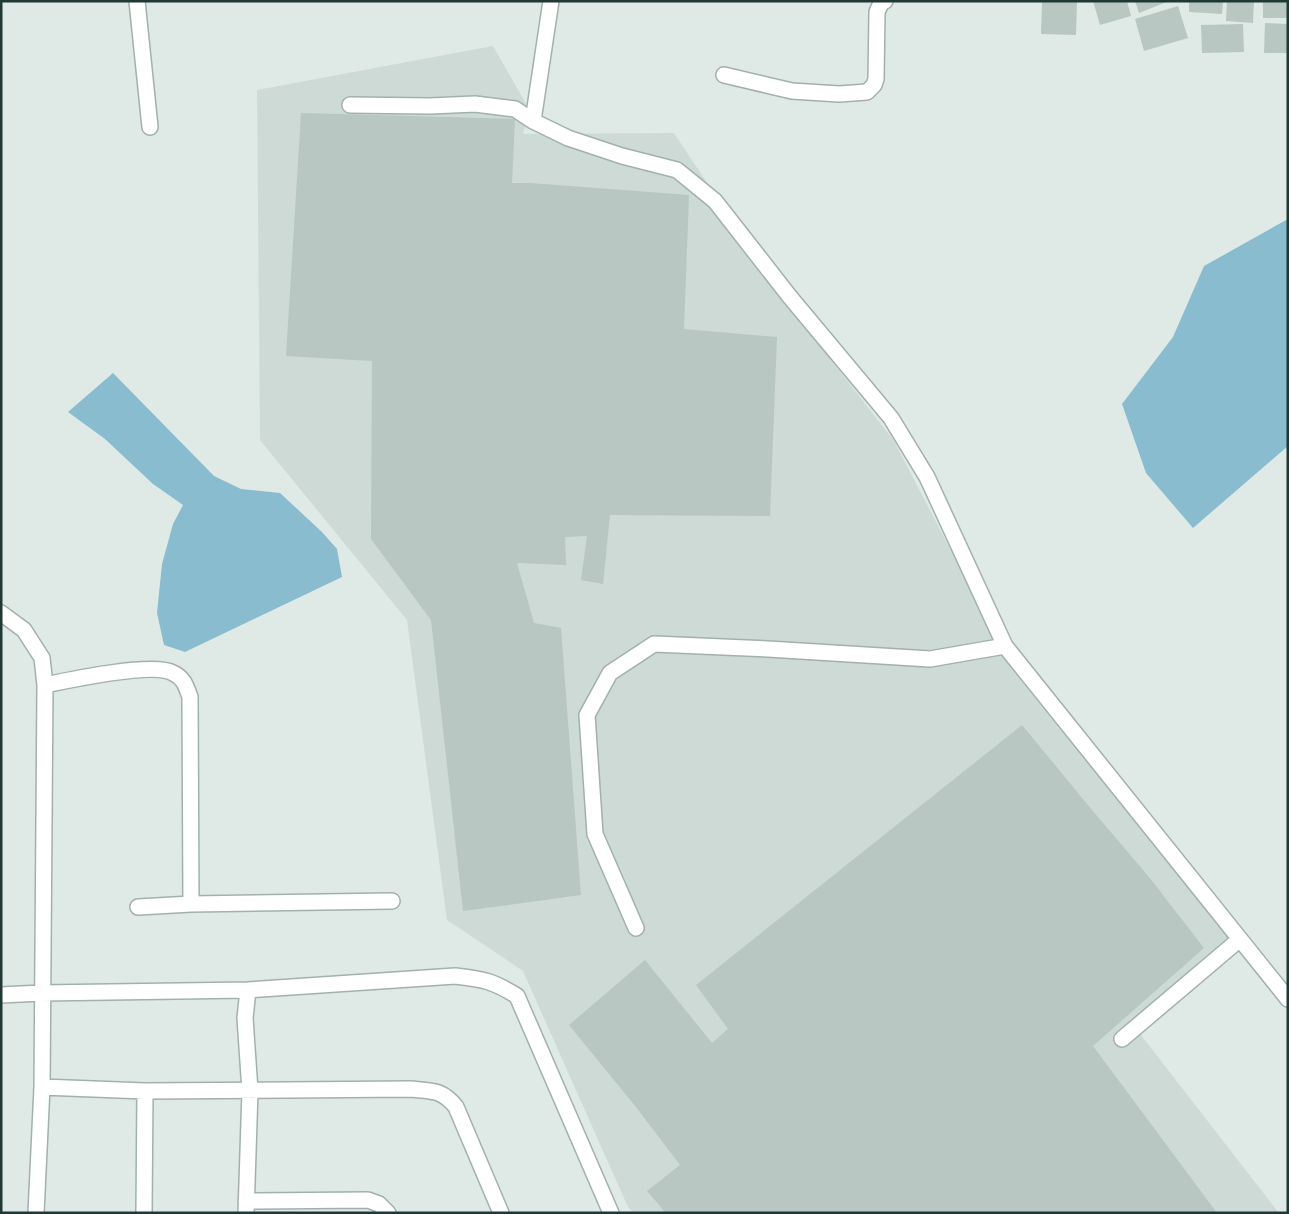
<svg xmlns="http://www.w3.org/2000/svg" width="1289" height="1214" viewBox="0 0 1289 1214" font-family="'PT Sans Narrow',sans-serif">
	<rect width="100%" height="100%" fill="#dfeae6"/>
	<path fill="#cddad5" d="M493,46L529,109L523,134L674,133L786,302L894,441L1002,649L1245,937L1137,1030L1279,1213H634L628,1207L523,971L447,920L407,620L260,440L257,90Z"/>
	<path fill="#88bcce" d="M1288,219V446L1193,528L1146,473L1122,404L1173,337L1204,266Z
		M113,373L214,476L241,489L280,493L322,532L337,549L342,577L185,652L164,645L157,613L162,564L173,524L183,505L153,484L105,439L68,412Z"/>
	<path fill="#b8c7c2" d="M1042,1H1077L1076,35L1041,34Z
		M1093,1H1127L1131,16L1100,25Z
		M1135,1H1169L1139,13Z
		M1189,1H1223L1222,14L1189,12Z
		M1227,1H1254L1253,23L1226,21Z
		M1263,1H1288V18H1263Z
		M1178,6L1188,38L1144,51L1135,19Z
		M1265,23L1288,24V53H1264Z
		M1243,24L1244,52L1202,53L1201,25Z
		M301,113L515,119L512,183H530L689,195L684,329L777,337L770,516L610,515L603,584L581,580L587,536L565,537L566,565L517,563L534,623L561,628L581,895L463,911L431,620L371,539L372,361L286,356Z
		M1022,725L1092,810L1149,877L1204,948L1093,1046L1217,1213H666L647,1191L680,1165L636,1107L569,1025L645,960L712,1043L728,1029L696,985Z"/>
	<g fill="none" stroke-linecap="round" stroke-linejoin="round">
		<g stroke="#a2b1ad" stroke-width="18">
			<path id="minor" d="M137,1L150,127
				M724,75L792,91L839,94L867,92L874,85L876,79L877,12L881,3L885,1
				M350,105L430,106L475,104L515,109L533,121L568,138L622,156L677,170L715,201L790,297L891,418L927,477L1005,646L1288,999
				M533,121L551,1
				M1,613L24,630L42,658L45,685L42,1087L36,1213
				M45,685C69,680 154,662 173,673C184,678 186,686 190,697L191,904
				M138,907L191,904L392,901
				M636,928L595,834L587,715L610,673L654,644L768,649L930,659L1005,646
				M248,990L455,976C483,979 493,981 517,996L611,1213
				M1,995L41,993L248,990L245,1018L250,1091L246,1213
				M1122,1039L1240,939
				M42,1087L145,1091L410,1089C431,1091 442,1089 456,1107L501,1213
				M246,1201L368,1200L379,1204L388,1213
				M144,1213L145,1091"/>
		</g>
		<use href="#minor" stroke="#fff" stroke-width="15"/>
	</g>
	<rect width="1289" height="1214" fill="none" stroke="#213935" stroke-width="5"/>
</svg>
